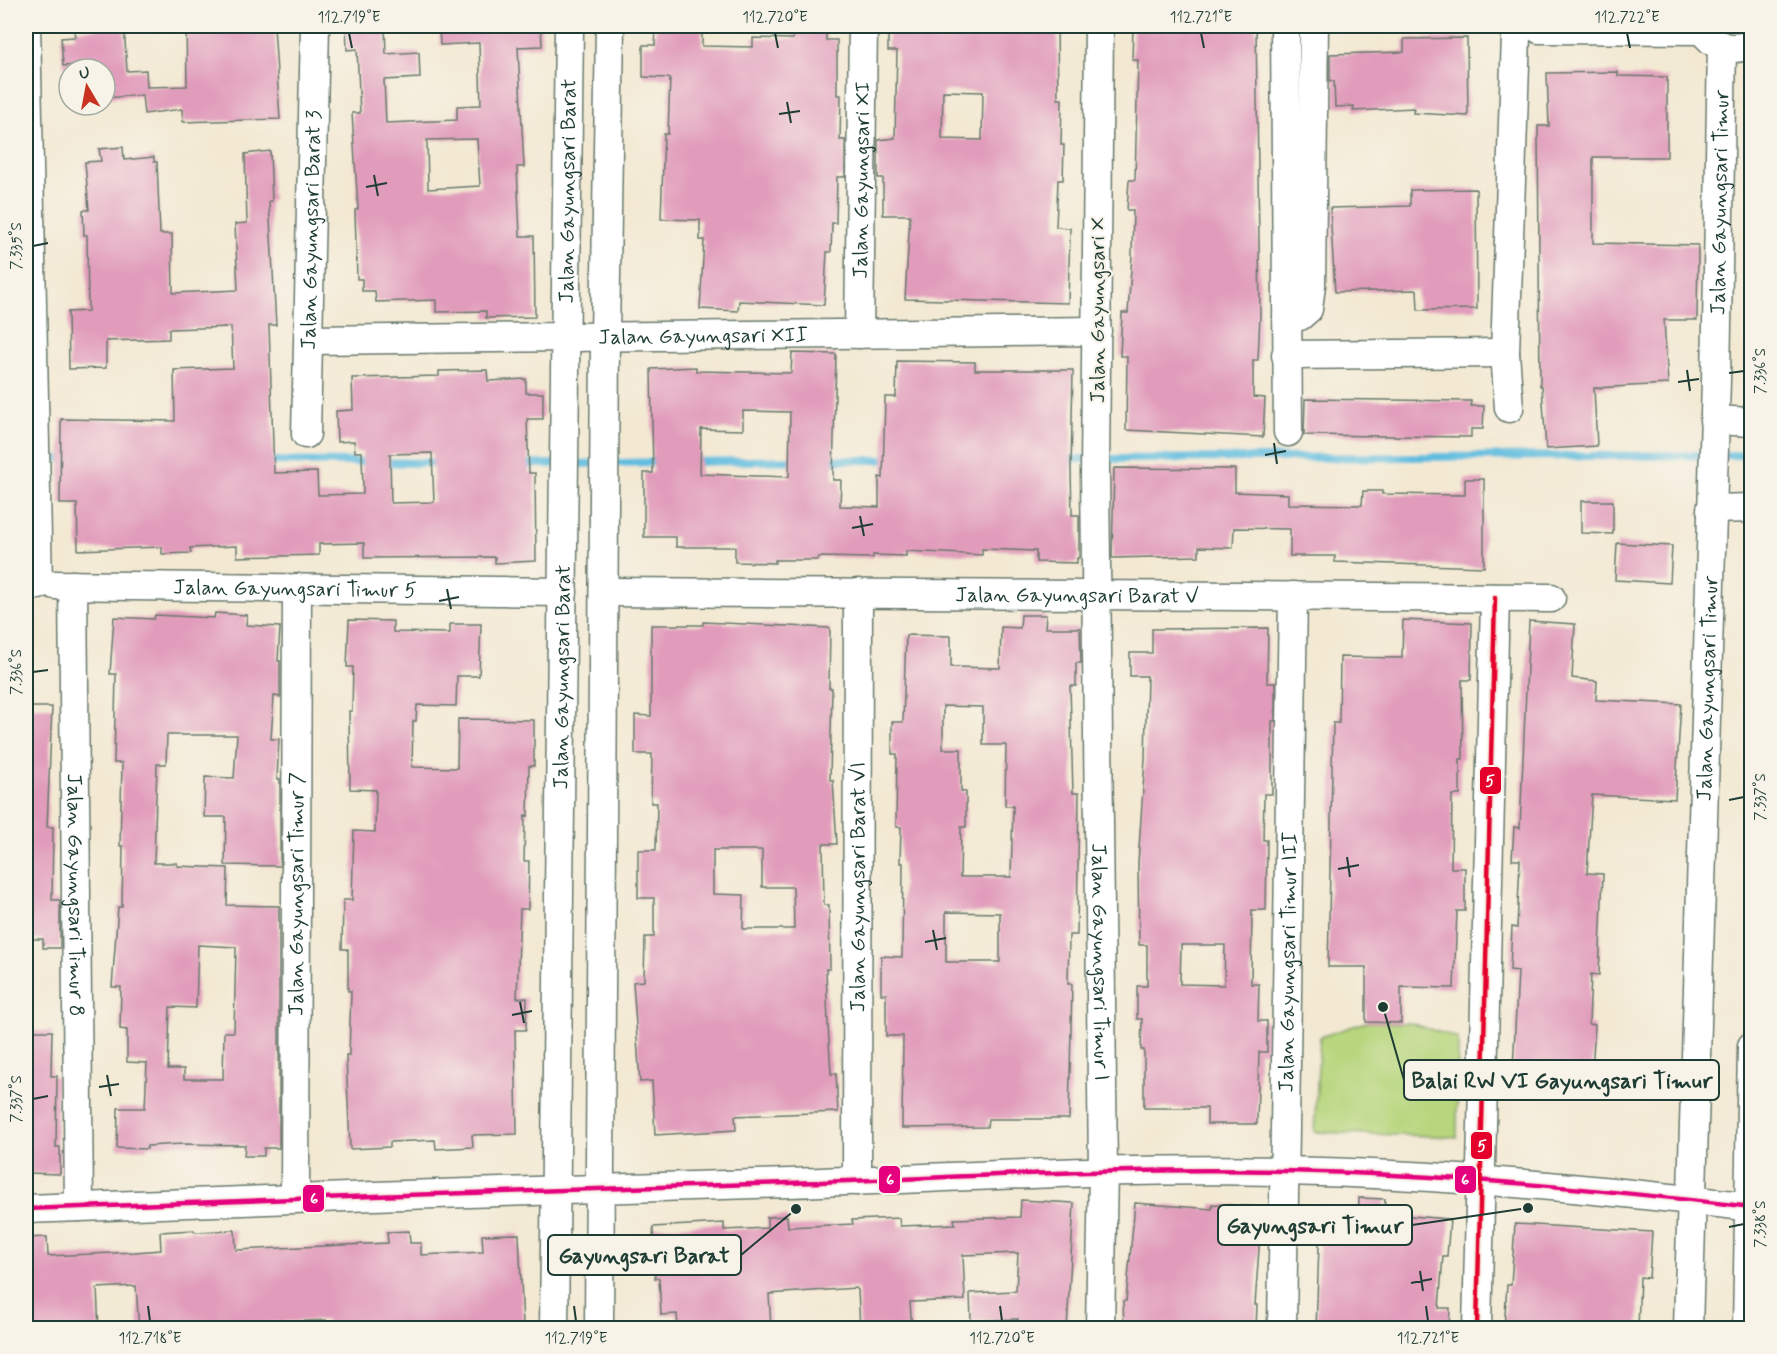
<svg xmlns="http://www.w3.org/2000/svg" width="1777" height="1354" viewBox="0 0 1777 1354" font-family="Mynerve,sans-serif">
	<rect width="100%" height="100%" fill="#f7f3e8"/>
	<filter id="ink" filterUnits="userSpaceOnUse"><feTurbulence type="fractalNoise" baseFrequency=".0167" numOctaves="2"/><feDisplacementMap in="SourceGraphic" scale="12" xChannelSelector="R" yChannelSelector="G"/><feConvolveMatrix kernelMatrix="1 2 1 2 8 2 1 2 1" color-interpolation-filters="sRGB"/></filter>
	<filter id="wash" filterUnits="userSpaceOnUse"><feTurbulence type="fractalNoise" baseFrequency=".008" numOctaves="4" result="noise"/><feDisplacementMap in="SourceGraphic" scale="24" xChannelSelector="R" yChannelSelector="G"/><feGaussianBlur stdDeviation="1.35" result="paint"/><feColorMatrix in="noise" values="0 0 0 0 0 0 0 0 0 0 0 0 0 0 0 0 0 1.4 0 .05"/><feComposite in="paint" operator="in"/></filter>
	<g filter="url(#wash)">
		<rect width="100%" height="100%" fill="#f3e9d3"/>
		<path fill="#b7d67d" stroke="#6b8a58" stroke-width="1.5" d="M1366,1022L1410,1023L1458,1038L1457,1137L1314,1132L1320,1037Z"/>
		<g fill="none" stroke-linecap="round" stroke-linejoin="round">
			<path stroke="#61bddf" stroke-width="8" d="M42,459H69
				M1062,459H1089
				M1101,459L1752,455
				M825,460H894
				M264,461L441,463
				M690,462L798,460
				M519,464H558
				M570,464L663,462"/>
		</g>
		<g id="blocks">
			<path fill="#e19cbb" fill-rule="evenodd" d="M98,26H124L127,71L146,70L147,87L187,86L186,26H274L280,119L183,122L182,109L144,114L142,95L105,98V69H77V65L63,66L61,38L75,37L74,30L98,29Z
				M346,26H385L386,54L419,52L420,78L384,80L386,123L457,120V106L481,105L479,43L440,45L439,26H541L542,46L518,47L524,167H517L520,236H534L535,317L486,318V311L436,312V300L376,302L375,291H362V279H357L355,210L358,209L352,113H360L357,49L347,50ZM477,139L480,186L428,189L427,140Z
				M656,26H702V46L753,47V38L793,39V26H826V40H837V95H841L840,140H845V177H837L836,223H832L831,252H827L824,305L739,301L738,311L700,309L704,240H700V220L661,219L664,134H668L670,78L643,77V45H655Z
				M888,26H1057L1058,99H1062L1061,145H1064L1063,180H1058L1056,227L1070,228L1068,303L905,299L910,215H883V178H878V140L895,138L897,51H888ZM943,91L983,92L982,140L942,139Z
				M1133,26H1256L1260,315L1258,360H1253V397L1265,398L1263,437L1126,430L1127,356H1120L1122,313H1128L1132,255L1133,210H1127L1129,180H1135L1138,60H1132Z
				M1467,38L1468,116L1413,113L1414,108L1353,111L1354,106L1335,107L1334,81H1330V54L1404,52V39Z
				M1618,72V76L1667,77V157H1593V243L1698,245L1697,320H1664L1668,384L1594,388L1597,446L1546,449L1542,386H1540L1538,126H1549L1547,73Z
				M123,147L124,160L154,157V162H157L160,234H172L173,293L238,290L235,224L247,223L245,154L270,151L272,201H269L276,325H269L274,473L317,472L318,495L363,494L362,452H355L354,441L337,442L336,411L353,410L352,378L439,376V371L487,370L488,381L526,379V393H543V419H527L529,473H535L536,561L495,563V557L364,558V543L319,544V555L237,557V546L190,548L191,553L162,554V547L78,550L77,504H60L61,419L175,421L174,370L233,368L231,327L169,329V339L106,341V368L69,369L68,312L88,311L87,235H84L83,210H89L85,162L101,161L99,149ZM432,453L434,502L391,503L390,454Z
				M1476,189L1477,309L1418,310L1417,290L1335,292L1330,208L1410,206V190Z
				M792,353L836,354L833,480H841L840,506L879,507V477L883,478L885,397H896L897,361L975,362V370H1073L1071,470L1072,515H1079V558H1077V563L1036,562V551L982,549V555L906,551V556L873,555V558L819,557L818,560H775V563L735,562V547H676V537H644V473H653L651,369L696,367V371L791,373ZM743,411L790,412L789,477L700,474L701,429L743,430Z
				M1305,399L1471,401V406H1484L1483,429H1471V437L1304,435Z
				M1114,468L1235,469V492L1288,494V504L1362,505L1363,491H1382V494L1465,495V479H1484V567L1335,562V556H1290V529L1234,528L1233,548L1199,547V556L1112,558Z
				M1581,501H1613V534L1581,533Z
				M1617,543L1672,546L1670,583L1615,580Z
				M215,613L247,615L246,625L280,627L278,661H280V697L274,696L271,739H279L277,779H280V866L225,865L226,817H204L205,777L234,778L237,735H167L166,764H157L154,863H177V866L228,868L227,905L279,906V1148H264V1156H244L245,1145L182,1144L147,1146V1149L117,1148L118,1108H145L147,1063L127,1062V1030L120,1029L121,987H112L118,907H122L123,846H120L122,763H114L116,674H110L114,617L154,619L155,615L214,618ZM198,945L236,947L234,1032H224L223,1079H184V1069H168L170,1007L196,1008Z
				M1021,615H1046L1045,628H1080L1081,663H1076V686H1070L1073,793H1079L1077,935H1069L1068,984H1072L1069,1119H988L987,1127L902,1128L903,1036H886V994H881V956L902,957L903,863H900L901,827H896L897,754H892V722H903L906,635L951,636V667L1000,668L1001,627L1020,628ZM943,706L983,707V745H1006L1005,806H1013L1011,877H960L961,827H966V792L961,791V749H943ZM946,912L1000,913V962H946Z
				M349,620L393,621V632L450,633V624H481L479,676H457L456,706L417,705L416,721H413L412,767L457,768L458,719L534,720V766H529L528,816L525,815L524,861H529L528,909H520L517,998H527L526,1030H515L517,1134L472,1135L473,1147L436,1149L435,1140L390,1142V1147L350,1149L346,1055H349L351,991H348V949H342L343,900H352L354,831L375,832L376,790L350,789L349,711H352L353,667H347Z
				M1403,620L1472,623L1471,680H1462L1463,759H1460V795H1452L1451,868H1465V911H1457L1454,988L1401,987V1023L1366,1022V967H1328L1333,723H1339L1340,657L1402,658Z
				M1529,621L1575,624L1572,678L1597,681L1596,700L1681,704L1675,799L1592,795L1587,873L1603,874L1599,975L1591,974L1589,1024L1595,1025L1592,1072L1513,1068L1518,971L1510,970L1512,927L1517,928L1520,860H1512L1514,827L1520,828Z
				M703,622L830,628L829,688H832L830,780H833L837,844H823L824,905H829L830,969H826L828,1025L831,1074L836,1073L838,1112L735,1116L736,1130L655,1135L652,1081L640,1082L633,982L644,981L645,937H654V898H638V850H656L657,803H651L652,754H635V715L651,716V625H703ZM713,850H762V887H793L794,929H743L744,895L713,894Z
				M1268,628L1267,683H1275V721H1272V794H1264L1263,840H1267L1266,910H1252L1251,984H1259L1258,1021H1267V1052H1259L1257,1124H1207V1108H1144V1050H1141L1142,1019H1137V986H1147V945H1139L1138,863L1145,759L1147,676H1130V653H1152V629ZM1181,945H1225L1224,985L1180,984Z
				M26,707H52L47,827H53L52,900H60V948H43V939H26Z
				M26,1031H52L51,1076H57L56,1147H60V1174L26,1173Z
				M1359,1198L1385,1199L1384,1214L1450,1219L1447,1256H1443L1439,1308H1450L1449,1329H1316L1320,1218L1358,1220Z
				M1021,1200L1074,1203L1067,1329H1018V1319L971,1321L970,1293L1016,1291L1018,1253L963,1255L965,1300L910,1302L912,1329H860L858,1290L856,1288L769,1294L771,1329H678L677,1314L661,1315L659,1278L655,1279L653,1227L724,1223V1230L767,1228V1217L787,1216L788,1227L853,1224L852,1220L899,1218L900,1226L955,1224L954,1219L1020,1217Z
				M1135,1203L1212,1209V1204L1262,1207L1255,1305H1257L1256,1329H1124L1123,1301H1126Z
				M1515,1224L1652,1232L1649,1278L1640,1277L1638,1329L1565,1325V1329H1504L1507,1285H1511Z
				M194,1230L195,1232L235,1230L236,1250L388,1243L387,1232L409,1231L410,1243H421V1255L483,1252L482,1235L519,1234L523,1325L482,1329H326V1320L245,1324V1329H139L136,1286L97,1288L99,1329H26V1238L47,1237L48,1256L135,1252L161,1250L160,1232Z"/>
		</g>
	</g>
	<g filter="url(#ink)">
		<use href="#blocks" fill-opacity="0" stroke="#69796c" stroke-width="1.5"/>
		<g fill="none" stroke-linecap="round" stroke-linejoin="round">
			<g stroke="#69796c" stroke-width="31">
				<g id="minor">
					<path d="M26,26L38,585"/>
					<path id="s1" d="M1099,26L1095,475L1103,1172L1100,1328"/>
					<path d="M1285,26L1288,432"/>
					<path d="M1539,29L1702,30"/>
					<path d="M1707,36C1718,49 1736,51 1752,44"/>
					<path d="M1287,318L1300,316L1308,309L1311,285L1314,26"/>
					<path id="s2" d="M859,334L863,26"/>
					<path id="s3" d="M309,340L1097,331"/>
					<path d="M1286,355L1505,353"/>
					<path d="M1509,408L1505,353L1516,36"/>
					<path d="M1714,420L1752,422"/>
					<path id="s4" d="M306,434L315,26"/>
					<path d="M1711,509L1752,508"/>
					<path id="s5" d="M55,585L563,592"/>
					<path id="s6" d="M73,585L79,1207"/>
					<path id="s7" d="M605,592L1551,598"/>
					<path id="s8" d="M857,1181L858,593"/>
					<path id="s9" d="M295,1198L297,588"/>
					<path d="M26,1209C280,1199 535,1190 789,1183C954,1178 1119,1167 1284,1171C1440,1174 1597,1189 1752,1207"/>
					<path id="s10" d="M554,1328L569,26"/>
					<path d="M599,1328L605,337L610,26"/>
					<path id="s11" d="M1282,1328L1293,596"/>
					<path d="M1477,1328L1495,598"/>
					<path id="s12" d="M1688,1328L1716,380L1722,46"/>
					<path d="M1747,1328L1752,1046"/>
				</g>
			</g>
			<use href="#minor" stroke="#fff" stroke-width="28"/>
			<g stroke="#f7f3e8" stroke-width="9">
				<path id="bus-1" d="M26,1209C280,1199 535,1190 789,1183C954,1178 1119,1167 1284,1171C1440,1174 1597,1189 1752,1207"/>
			</g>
			<g stroke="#f7f3e8" stroke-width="9">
				<path id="bus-2" d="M1477,1328L1495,598"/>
			</g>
			<use href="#bus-1" stroke="#e5007d" stroke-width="4.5"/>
			<use href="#bus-2" stroke="#e4002b" stroke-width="4.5"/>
		</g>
	</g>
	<path fill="none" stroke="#1f3d34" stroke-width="2" d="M349,33L352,48M775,33L778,48M1201,33L1204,48M1627,33L1630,48M787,102L791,123M779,114L800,111M374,175L378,196M366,187L387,183M33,246L48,243M1687,370L1690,391M1729,373L1744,371M1678,382L1699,379M1274,443L1277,464M1265,455L1286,451M860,516L864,536M852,528L873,524M447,589L451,609M439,601L459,597M33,672L48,670M1729,800L1744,797M1347,857L1350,877M1338,869L1359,865M933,930L937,950M925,942L946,938M520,1002L524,1023M512,1015L532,1011M107,1075L111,1096M99,1087L119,1084M33,1099L48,1096M1729,1227L1744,1224M1420,1271L1423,1291M1411,1283L1432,1279M148,1306L150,1321M574,1306L576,1321M1000,1306L1002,1321M1426,1306L1428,1321"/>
	<g text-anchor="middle" stroke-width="4.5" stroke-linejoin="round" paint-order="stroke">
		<g font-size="21" fill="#1f3d34" stroke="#f7f3e8">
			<text dy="7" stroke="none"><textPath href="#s2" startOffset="154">Jalan Gayungsari XI</textPath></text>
			<text dy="7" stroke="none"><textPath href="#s10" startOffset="1137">Jalan Gayungsari Barat</textPath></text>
			<text dy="7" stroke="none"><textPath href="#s12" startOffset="1126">Jalan Gayungsari Timur</textPath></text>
			<text dy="7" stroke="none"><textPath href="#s4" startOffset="204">Jalan Gayungsari Barat 3</textPath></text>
			<text transform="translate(1097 310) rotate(-90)" y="7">Jalan Gayungsari X</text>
			<text dy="7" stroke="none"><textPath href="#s3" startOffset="394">Jalan Gayungsari XII</textPath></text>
			<text dy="7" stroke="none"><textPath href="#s5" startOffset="240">Jalan Gayungsari Timur 5</textPath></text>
			<text dy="7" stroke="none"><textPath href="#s7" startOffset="472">Jalan Gayungsari Barat V</textPath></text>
			<text dy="7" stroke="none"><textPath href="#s10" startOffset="651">Jalan Gayungsari Barat</textPath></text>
			<text dy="7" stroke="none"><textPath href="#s12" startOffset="640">Jalan Gayungsari Timur</textPath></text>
			<text dy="7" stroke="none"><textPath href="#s8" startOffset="294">Jalan Gayungsari Barat VI</textPath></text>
			<text dy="7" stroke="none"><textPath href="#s9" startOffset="304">Jalan Gayungsari Timur 7</textPath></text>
			<text dy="7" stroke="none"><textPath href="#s6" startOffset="310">Jalan Gayungsari Timur 8</textPath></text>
			<text dy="7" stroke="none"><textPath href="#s1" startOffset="936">Jalan Gayungsari Timur I</textPath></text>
			<text dy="7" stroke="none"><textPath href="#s11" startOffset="366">Jalan Gayungsari Timur III</textPath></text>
		</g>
	</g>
	<path fill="none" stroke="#1f3d34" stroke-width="2" d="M1383 1007L1404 1080M1528 1208L1412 1225M796 1209L741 1255"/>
	<g fill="#1f3d34" stroke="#f7f3e8" stroke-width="2">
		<circle cx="1383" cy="1007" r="6"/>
		<circle cx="1528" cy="1208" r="6"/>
		<circle cx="796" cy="1209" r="6"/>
	</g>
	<g fill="#f7f3e8" stroke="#1f3d34" stroke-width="2">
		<rect x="1404" y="1060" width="315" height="40" rx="6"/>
		<rect x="1218" y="1205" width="194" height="40" rx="6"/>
		<rect x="548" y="1235" width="193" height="40" rx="6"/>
	</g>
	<g font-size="22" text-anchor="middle" font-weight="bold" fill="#1f3d34">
		<text x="1562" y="1088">Balai RW VI Gayungsari Timur</text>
		<text x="1315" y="1233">Gayungsari Timur</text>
		<text x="644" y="1263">Gayungsari Barat</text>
	</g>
	<g stroke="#f7f3e8" stroke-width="2">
		<rect x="1479" y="766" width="23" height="29" rx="6" fill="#e4002b"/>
		<rect x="1470" y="1131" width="23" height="29" rx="6" fill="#e4002b"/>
		<rect x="878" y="1165" width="23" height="29" rx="6" fill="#e5007d"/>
		<rect x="1454" y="1165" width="23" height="29" rx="6" fill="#e5007d"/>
		<rect x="302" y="1184" width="23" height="29" rx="6" fill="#e5007d"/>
	</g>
	<g font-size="16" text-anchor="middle" font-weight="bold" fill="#fff">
		<text x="1490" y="786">5</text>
		<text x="1482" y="1151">5</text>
		<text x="890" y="1185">6</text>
		<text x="1465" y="1185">6</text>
		<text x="314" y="1204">6</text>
	</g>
	<rect width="1777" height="1354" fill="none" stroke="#f7f3e8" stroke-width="66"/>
	<g transform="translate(87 87) rotate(350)"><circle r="28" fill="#f7f3e8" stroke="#a1aaa0" stroke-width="1.5"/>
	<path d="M0-4.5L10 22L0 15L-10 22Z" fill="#c8321e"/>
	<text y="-9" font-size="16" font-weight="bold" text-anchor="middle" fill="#1f3d34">U</text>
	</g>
	<rect x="33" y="33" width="1711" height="1288" fill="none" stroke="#1f3d34" stroke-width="2"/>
	<g font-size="15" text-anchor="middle" fill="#1f3d34">
		<text x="349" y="22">112.719°E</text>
		<text x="775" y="22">112.720°E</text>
		<text x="1201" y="22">112.721°E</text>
		<text x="1627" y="22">112.722°E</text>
		<text transform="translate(16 246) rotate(-90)" y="5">7.335°S</text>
		<text transform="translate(1760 371) rotate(-90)" y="5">7.336°S</text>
		<text transform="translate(16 672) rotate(-90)" y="5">7.336°S</text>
		<text transform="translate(1760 797) rotate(-90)" y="5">7.337°S</text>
		<text transform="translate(16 1099) rotate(-90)" y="5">7.337°S</text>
		<text transform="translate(1760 1224) rotate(-90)" y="5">7.338°S</text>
		<text x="150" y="1343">112.718°E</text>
		<text x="576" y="1343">112.719°E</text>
		<text x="1002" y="1343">112.720°E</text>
		<text x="1428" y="1343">112.721°E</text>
	</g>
</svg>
